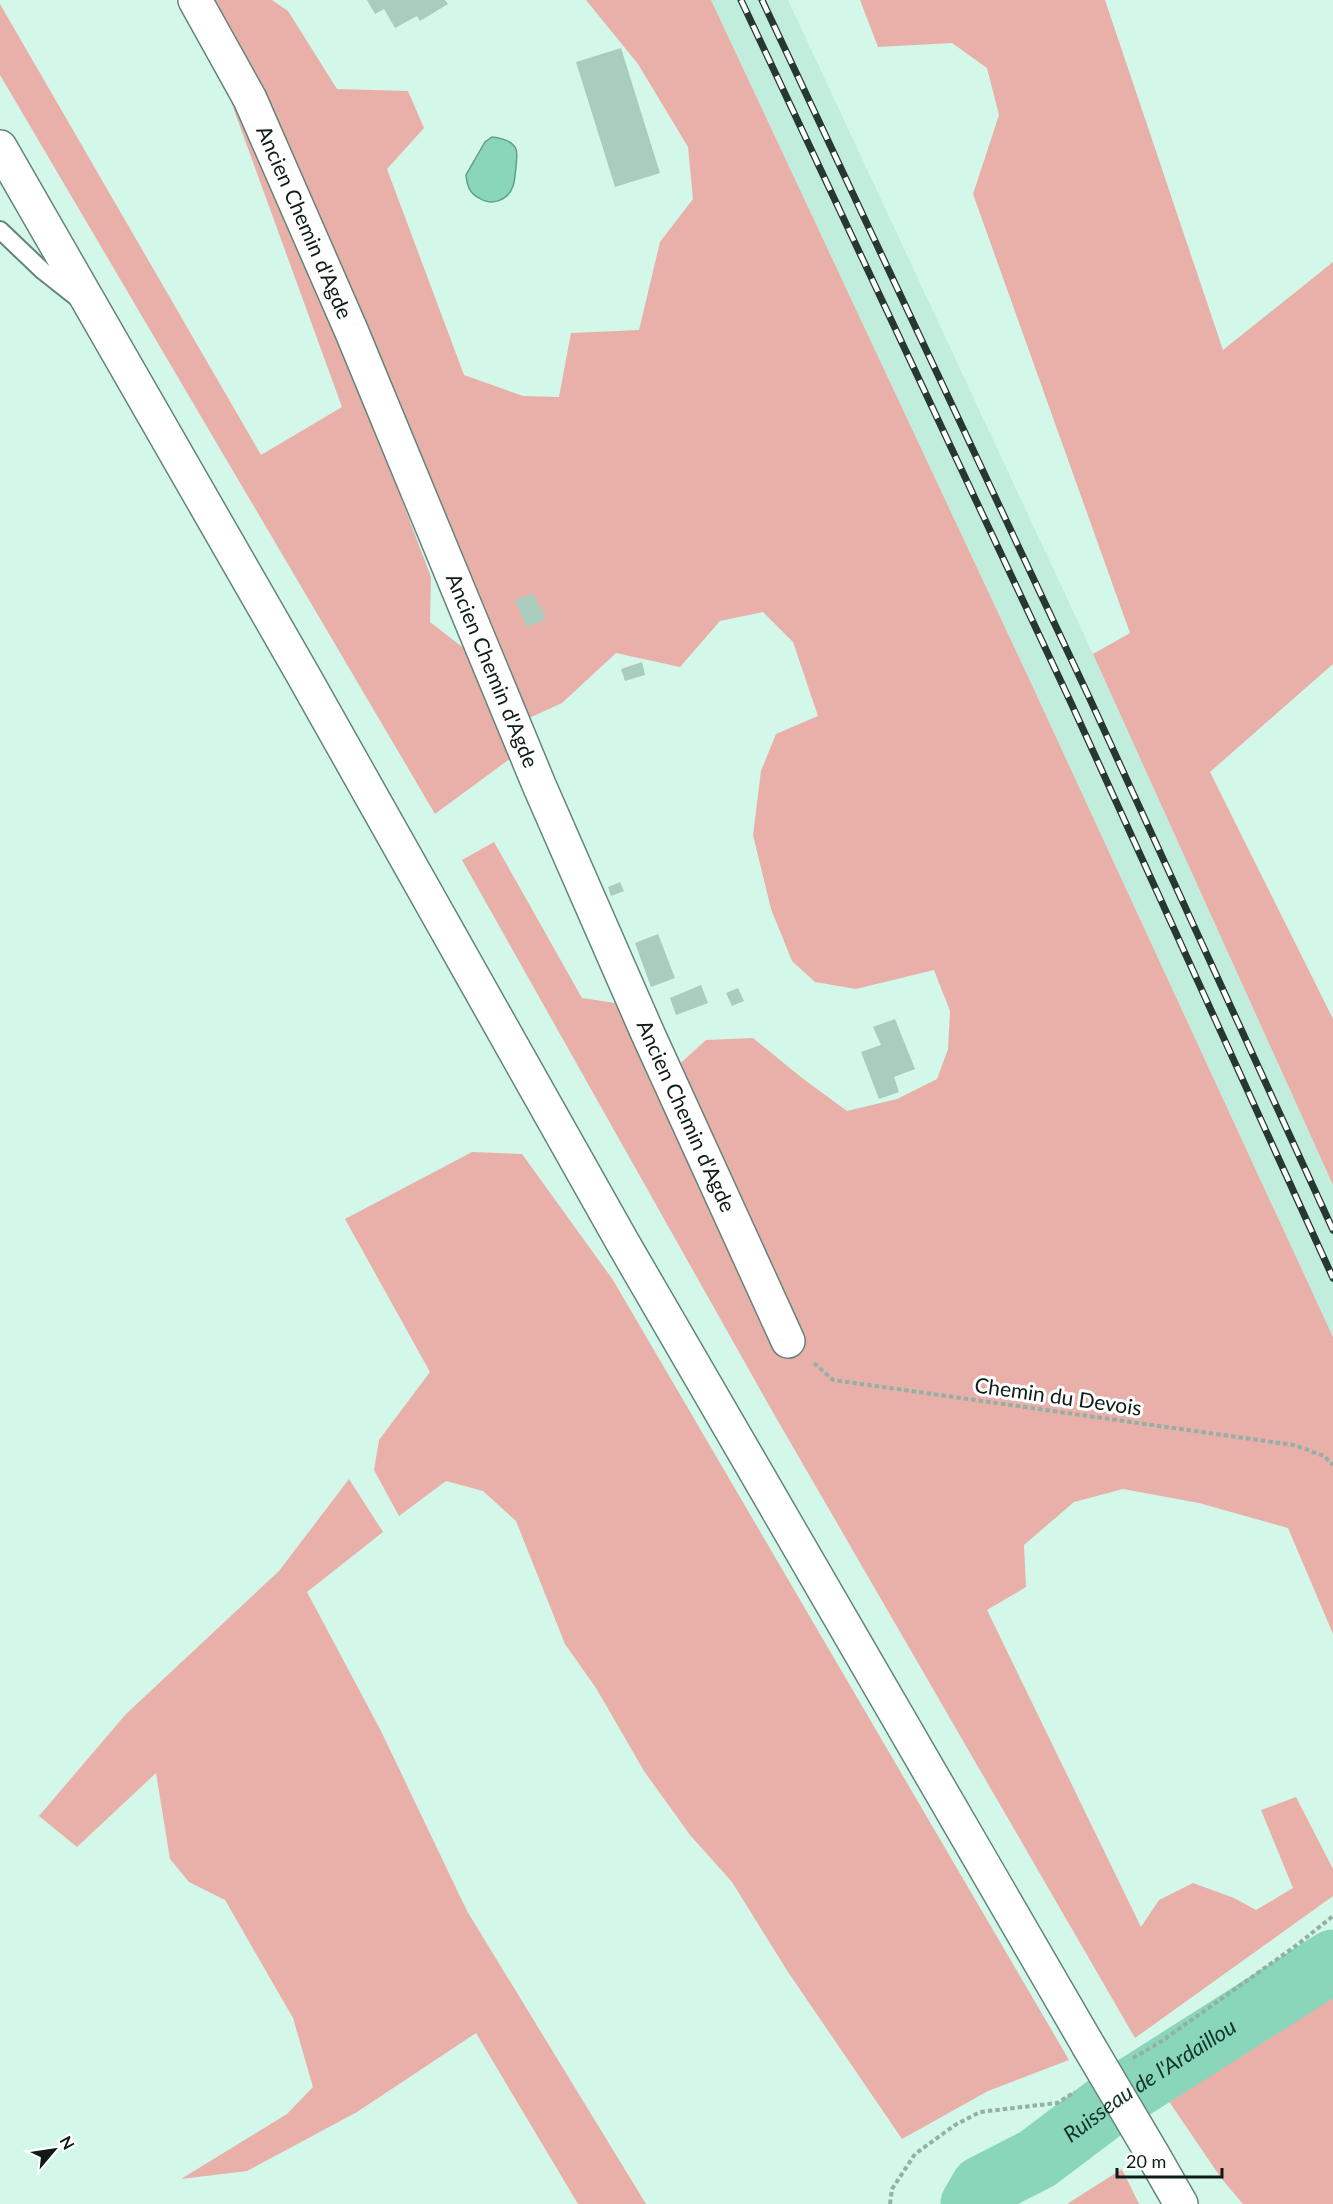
<svg xmlns="http://www.w3.org/2000/svg" width="1333" height="2204" viewBox="0 0 1333 2204" font-family="Lato,sans-serif">
	<rect width="100%" height="100%" fill="#d3f7e9"/>
	<path fill="#c0eddc" d="M711,0H788L1093,654L1333,1185V1337L1031,683Z"/>
	<path fill="#e9b0aa" d="M214,0H272L288,11L337,89L408,91L424,128L387,169L464,375L523,396L559,397L571,333L639,330L660,242L693,199L688,147L638,64L586,0H711L1031,683L1333,1337V1634L1288,1528L1199,1503L1123,1489L1074,1502L1024,1545L1026,1587L987,1610L1141,1927L1159,1900L1193,1883L1234,1898L1256,1910L1293,1888L1261,1810L1296,1797L1333,1869V1896L1135,2038L771,1409L462,860L494,842L582,998L615,1003L653,1088L706,1040L753,1038L802,1078L847,1111L897,1099L937,1079L948,1049L950,1011L934,970L856,989L815,982L792,961L771,909L753,835L761,771L776,734L818,716L793,642L763,612L720,621L680,667L616,653L562,703L529,718Z
		M860,0H1105L1223,350L1333,262V664L1210,772L1333,1019V1185L1093,654L1130,633L973,194L999,115L987,68L952,43L878,47Z
		M0,4L261,455L342,407L230,99L345,337L378,437L431,577L430,622L470,653L515,755L435,814L0,75Z
		M472,1152L522,1154L613,1280L1069,2060L988,2091L902,2139L788,1972L732,1882L690,1835L644,1771L596,1688L565,1644L516,1521L483,1491L446,1481L399,1516L374,1470L379,1440L430,1372L345,1219Z
		M349,1479L383,1532L307,1592L381,1731L467,1911L646,2204H578L476,2033L357,2112L247,2171L181,2179L287,2114L313,2087L293,2018L225,1900L189,1882L170,1859L156,1773L77,1847L39,1816L126,1714L279,1571Z
		M1333,1986V2204H1243L1221,2178L1166,2097Z
		M1122,2169L1139,2204H1067Z"/>
	<path fill="#89d6ba" stroke="#649e89" stroke-width="1.5" d="M492,137C501,138 512,140 516,149C518,154 516,162 516,168C515,173 515,181 513,186C508,201 491,206 479,198C469,193 467,185 466,175L485,142Z"/>
	<g fill="none" stroke-linecap="round" stroke-linejoin="round">
		<path stroke="#89d6ba" stroke-width="63" id="s1" d="M972,2204L982,2187L1037,2159L1119,2097L1333,1961"/>
	</g>
	<path fill="#a9ccbe" d="M367,0H445L448,4L420,21L417,16L395,28L384,9L375,14Z
		M621,48L660,173L615,187L576,62Z
		M533,593L546,619L527,627L515,600Z
		M642,662L645,675L625,681L621,669Z
		M620,882L624,891L611,896L608,887Z
		M658,934L675,978L651,987L635,943Z
		M701,985L708,1003L676,1015L670,998Z
		M738,988L744,1001L732,1006L726,993Z
		M895,1019L915,1069L894,1077L899,1092L879,1099L861,1052L881,1045L873,1027Z"/>
	<g fill="none" stroke-linecap="round" stroke-linejoin="round">
		<g stroke="#648579" stroke-width="20">
			<path id="lane" d="M0,230L43,271L76,297"/>
		</g>
		<g stroke="#648579" stroke-width="36">
			<g id="street">
				<path id="s2" d="M195,0L250,99L351,330L539,785L648,1034L788,1341"/>
			</g>
		</g>
		<g stroke="#648579" stroke-width="36">
			<path id="secondary" d="M0,147L302,673L623,1243L1088,2045
				M1153,2155L1181,2204"/>
		</g>
		<path stroke="#93b0a5" stroke-width="4" stroke-dasharray="4.5 3" stroke-linecap="butt" d="M814,1363L833,1380L1294,1445L1324,1456L1333,1465
			M1133,2058L1162,2041L1297,1945L1333,1916
			M890,2204L892,2189L915,2154L955,2125L980,2112L1057,2103L1075,2092"/>
		<use href="#lane" stroke="#fff" stroke-width="16"/>
		<use href="#street" stroke="#fff" stroke-width="33"/>
		<use href="#secondary" stroke="#fff" stroke-width="33"/>
		<g stroke="#273731" stroke-width="7">
			<path id="rail" d="M741,0L1072,705L1333,1278
				M762,0L1089,697L1333,1230"/>
		</g>
		<use href="#rail" stroke="#fff" stroke-width="4.5" stroke-dasharray="14" stroke-linecap="butt"/>
		<g stroke="#648579" stroke-width="36" stroke-linecap="butt">
			<path id="secondary-bridge" d="M1088,2045L1153,2155"/>
		</g>
		<use href="#secondary-bridge" stroke="#fff" stroke-width="33"/>
	</g>
	<g text-anchor="middle" stroke-width="6" stroke-linejoin="round" paint-order="stroke">
		<g font-size="21" fill="#0e1c17" stroke="#fff">
			<text dy="7" stroke="none"><textPath href="#s2" startOffset="248">Ancien Chemin d'Agde</textPath></text>
			<text dy="7" stroke="none"><textPath href="#s2" startOffset="734">Ancien Chemin d'Agde</textPath></text>
			<text dy="7" stroke="none"><textPath href="#s2" startOffset="1220">Ancien Chemin d'Agde</textPath></text>
			<text transform="translate(1058 1397) rotate(8)" y="7">Chemin du Devois</text>
		</g>
		<g font-size="22" font-style="italic" fill="#11352a" stroke="#fff">
			<text dy="8" stroke="none"><textPath href="#s1" startOffset="219">Ruisseau de l'Ardaillou</textPath></text>
		</g>
	</g>
	<g transform="translate(54 2150) rotate(61)" stroke="#ffffff" stroke-width="4.5" paint-order="stroke">
	<path d="M0-4.5L10 22L0 15L-10 22Z" fill="#0e1c17"/>
	<text y="-9" font-size="16" font-weight="bold" text-anchor="middle" fill="#0e1c17">N</text>
	</g>
	<path d="M1117 2168v9h105v-9" fill="none" stroke="#0e1c17" stroke-width="3"/>
	<text x="1126" y="2168" font-size="18" fill="#0e1c17" stroke="#ffffff" stroke-width="4.5" paint-order="stroke">20 m</text>
</svg>
